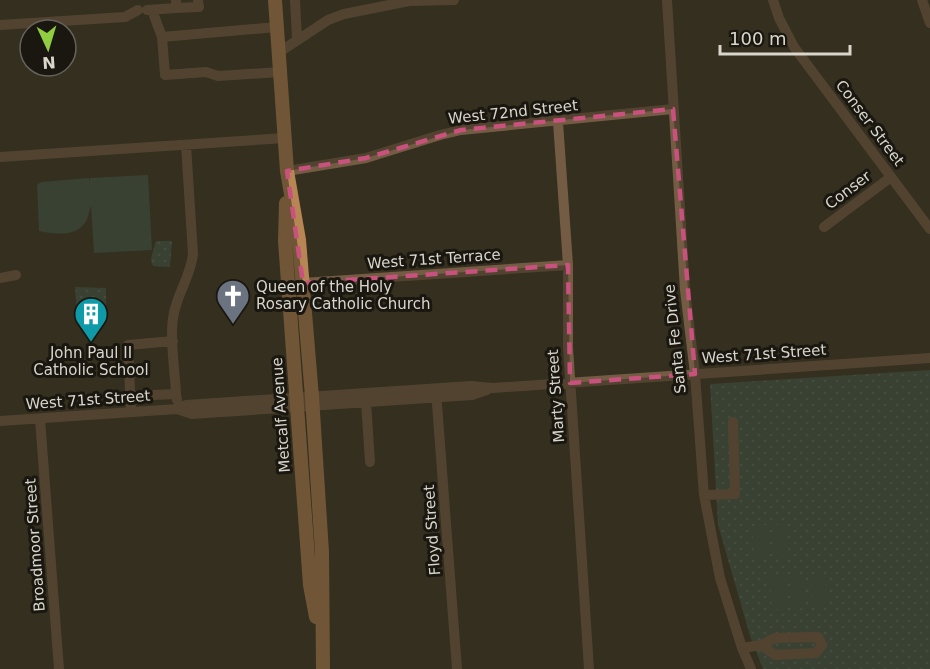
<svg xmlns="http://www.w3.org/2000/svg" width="930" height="669" viewBox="0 0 930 669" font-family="'DejaVu Sans',sans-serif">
	<defs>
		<pattern id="green-dots" width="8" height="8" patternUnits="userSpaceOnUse" patternTransform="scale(1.5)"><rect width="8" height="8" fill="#3f584c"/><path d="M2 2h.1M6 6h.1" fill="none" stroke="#5a6f65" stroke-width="1.8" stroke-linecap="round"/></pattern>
	</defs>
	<rect width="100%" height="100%" fill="#342f1f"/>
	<path fill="url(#green-dots)" d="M157,241H172L170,267L153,266C148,257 155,251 155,242Z
		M75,287L106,288V308L77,315Z
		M930,370V669H763L751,639L718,525L710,384Z"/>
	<path fill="#3f584c" d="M148,175L152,250L94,253L91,206C89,211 88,220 84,224C74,237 54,234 39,231L37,185L41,182L89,178L90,182V178Z
		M787,524L789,556H775L773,525Z
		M767,525L769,557H754L752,526Z
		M825,575L827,607L813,608L811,576Z
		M790,577H805L806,608L792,609Z
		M770,578H784L786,609L772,610Z"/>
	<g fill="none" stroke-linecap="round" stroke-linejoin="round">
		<path stroke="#745c44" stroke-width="10" d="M295,0L297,39
			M667,0L685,290L695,374L704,495L720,578L742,648L751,669
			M773,0L779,18L794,47L930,229
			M922,0L930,23
			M176,8L199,7L198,0
			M147,10L176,8V0
			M152,10L162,37L165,75L206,72L218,76L280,72
			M0,25L125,17L138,10
			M162,37L277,27
			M278,53L328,20L344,14L409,1L454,0
			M558,122L568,265V347L589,669
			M0,157L285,138
			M287,171L366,158L440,135L461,130L673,109
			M824,227L891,177
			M0,278L16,275
			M303,283L568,265
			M436,391L457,669
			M176,394C175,371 169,334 174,313C178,292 191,275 193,254L186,145
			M131,396L176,394L177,400
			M366,402L370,462
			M177,409L192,414L472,395L487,390
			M131,412L128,345L173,341
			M40,419L59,669
			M0,421L177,409L186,405L471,386L493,388L930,358
			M704,495L735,494L733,422
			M742,648L761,645L775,655L816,653L822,645L818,637L775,638L761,645"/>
		<path stroke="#b88654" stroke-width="14" d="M275,0L287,171L299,240L312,397L322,552L323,669
			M286,203L285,241L310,585L316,617"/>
	</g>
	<path d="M0 0H930V669H0ZM673,109L695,374L570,383L568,265L303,283L287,171L366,158L461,130Z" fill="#342f1f" fill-opacity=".55" fill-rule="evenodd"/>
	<path fill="none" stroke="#c9517d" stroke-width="4.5" stroke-dasharray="12 8" stroke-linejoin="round" d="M673,109L695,374L570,383L568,265L303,283L287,171L366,158L461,130Z"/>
	<defs>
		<g id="church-pin" transform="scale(1.725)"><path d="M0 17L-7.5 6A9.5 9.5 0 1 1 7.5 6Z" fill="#6b7280" stroke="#191710"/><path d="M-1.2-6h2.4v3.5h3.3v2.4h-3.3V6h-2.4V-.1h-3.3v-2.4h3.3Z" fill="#fff"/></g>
		<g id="building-pin" transform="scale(1.725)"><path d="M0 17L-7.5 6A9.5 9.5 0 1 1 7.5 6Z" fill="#0f9aa8" stroke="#191710"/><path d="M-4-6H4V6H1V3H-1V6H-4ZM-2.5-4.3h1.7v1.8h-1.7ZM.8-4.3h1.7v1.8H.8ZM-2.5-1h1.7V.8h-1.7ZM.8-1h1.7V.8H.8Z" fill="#fff"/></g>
	</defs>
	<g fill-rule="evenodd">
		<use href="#church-pin" x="233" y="296"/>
		<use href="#building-pin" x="91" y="314"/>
	</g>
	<g text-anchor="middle" stroke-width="6" stroke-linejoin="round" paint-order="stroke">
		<g font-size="15" fill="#d9d6cc" stroke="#191710">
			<text transform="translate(513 112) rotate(-6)" y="5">West 72nd Street</text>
			<text transform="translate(870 123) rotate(53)" y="5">Conser Street</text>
			<text transform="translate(848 190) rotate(-37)" y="5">Conser</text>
			<text transform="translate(434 259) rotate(-4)" y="5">West 71st Terrace</text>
			<text transform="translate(675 339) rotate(-96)" y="5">Santa Fe Drive</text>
			<text transform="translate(764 354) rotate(-4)" y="5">West 71st Street</text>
			<text transform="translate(556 396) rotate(-94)" y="5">Marty Street</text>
			<text transform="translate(88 400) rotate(-4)" y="5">West 71st Street</text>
			<text transform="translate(281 415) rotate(-94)" y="5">Metcalf Avenue</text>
			<text transform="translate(432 530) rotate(-94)" y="5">Floyd Street</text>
			<text transform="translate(35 545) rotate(-94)" y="5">Broadmoor Street</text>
		</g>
		<g font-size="15" fill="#d9d6cc" stroke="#191710" text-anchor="start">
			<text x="256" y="292">Queen of the Holy<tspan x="256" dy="17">Rosary Catholic Church</tspan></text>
			<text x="91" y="358" text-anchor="middle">John Paul II<tspan x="91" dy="17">Catholic School</tspan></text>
		</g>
	</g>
	<g transform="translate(48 48) rotate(176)"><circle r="28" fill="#191710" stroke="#66635b" stroke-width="1.5"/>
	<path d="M0-4.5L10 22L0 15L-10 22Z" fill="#90cd41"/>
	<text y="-9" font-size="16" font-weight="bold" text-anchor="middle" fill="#d9d6cc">N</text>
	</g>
	<path d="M720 45v9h130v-9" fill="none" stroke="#d9d6cc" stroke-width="3"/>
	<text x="729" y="45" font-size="18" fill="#d9d6cc" stroke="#191710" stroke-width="4.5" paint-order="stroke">100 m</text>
</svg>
